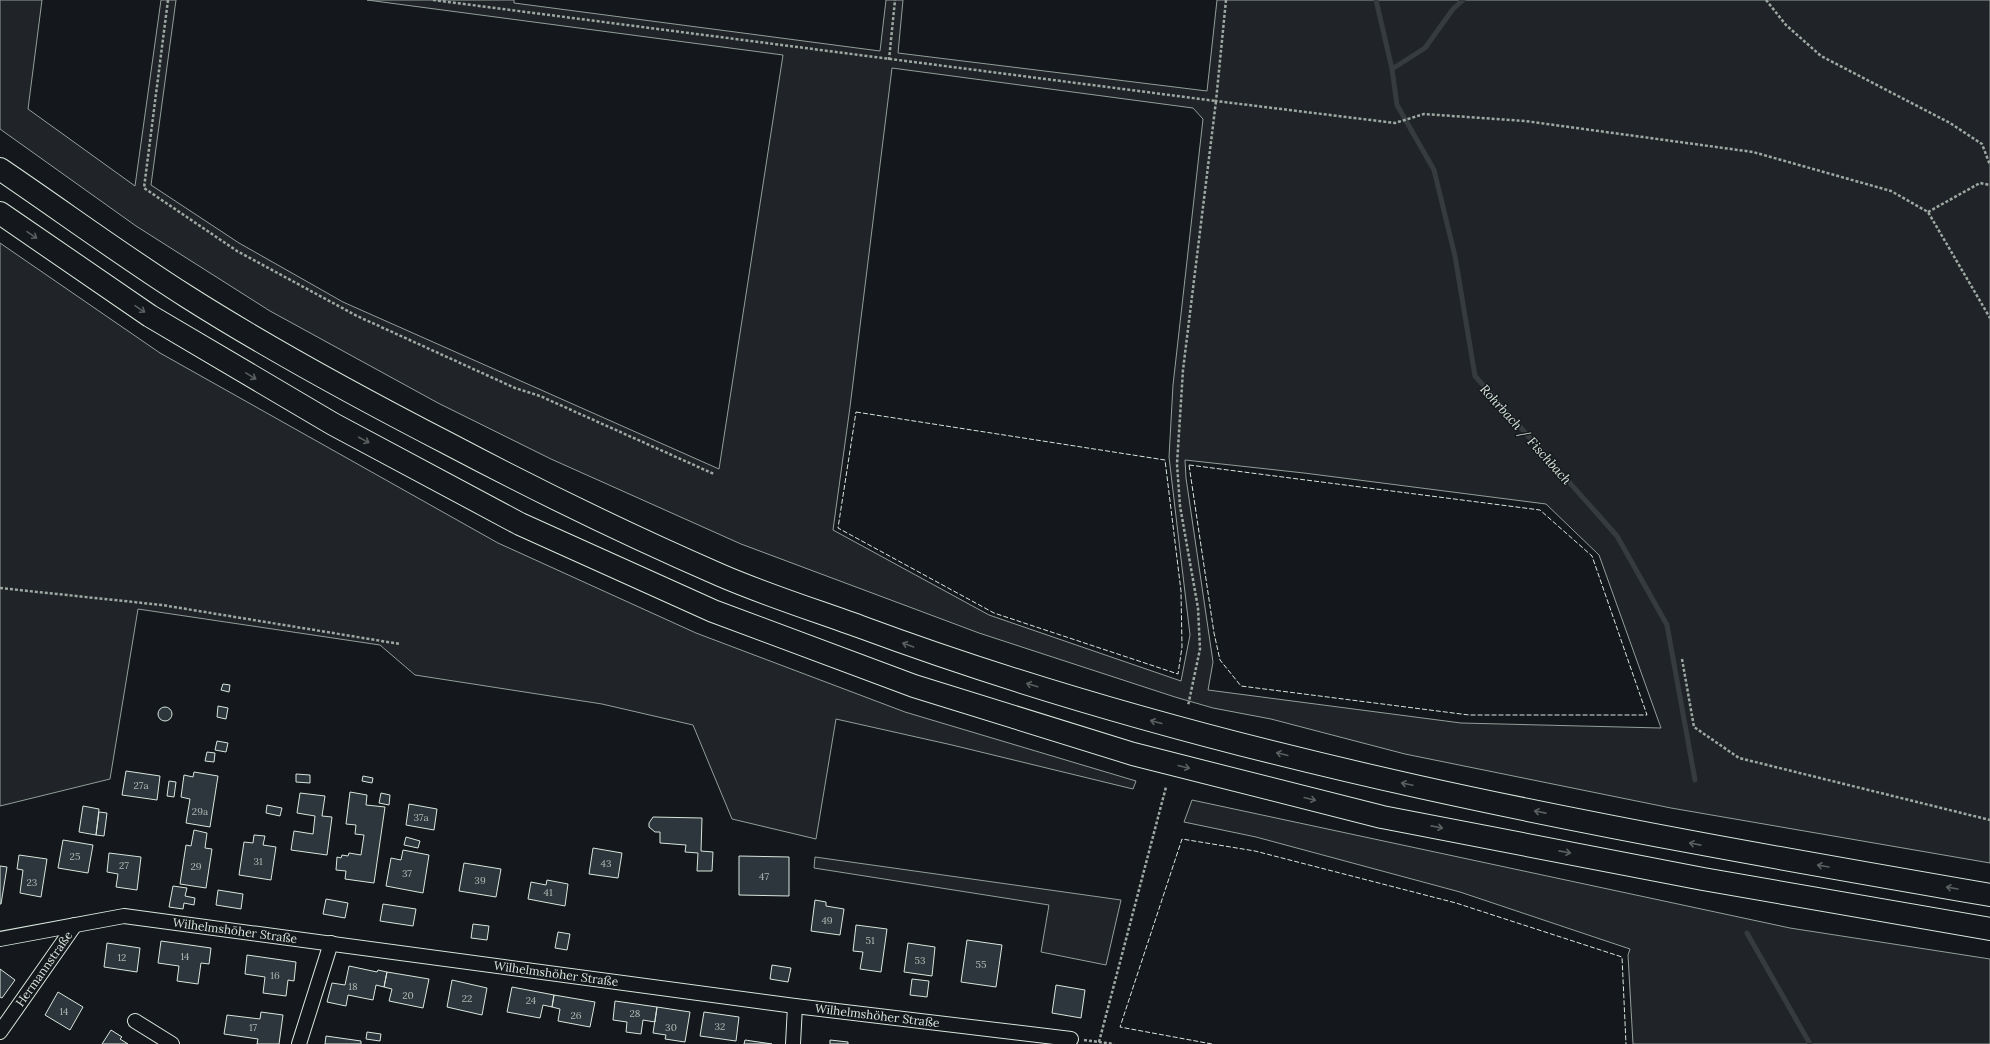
<svg xmlns="http://www.w3.org/2000/svg" width="1990" height="1044" viewBox="0 0 1990 1044" font-family="Lora,serif">
	<rect width="100%" height="100%" fill="#14181c"/>
	<path fill="#202428" stroke="#939e99" fill-rule="evenodd" d="M0,0H42L28,109L135,186L161,0H176L151,185L239,243L343,302L719,469L783,55L367,0H514V3L880,51L886,0H903L898,53L1207,91L1217,0H1990V863L1671,808L1405,754L1271,719L1213,708L1175,697L979,633L741,544L551,459L438,403L270,311L136,226L0,129ZM892,68L1193,108L1203,119L1173,385L1169,457L1190,635L1181,681L989,615L833,530L850,407ZM1185,460L1304,473L1546,504L1599,555L1661,728L1461,723L1208,690L1213,662L1186,478Z
		M0,243L160,353L498,543L696,633L905,712L1136,781L1133,789L952,745L836,719L816,839L732,819L693,725L602,704L415,675L380,645L138,609L110,779L0,806Z
		M1192,800L1790,928L1990,959V1044H1633L1628,955L1630,949L1460,892L1256,837L1184,822Z
		M815,857L1121,900L1106,965L1041,952L1049,905L814,868Z"/>
	<g fill="none" stroke-linecap="round" stroke-linejoin="round">
		<path stroke="#363b3e" stroke-width="5" d="M1376,0L1392,69L1397,105L1434,170L1455,256L1475,376L1617,536L1667,625L1695,780
			M1392,69L1425,48L1453,9L1463,0
			M1747,933L1810,1044"/>
	</g>
	<path fill="#2c363c" stroke="#d8e6dc" d="M223,684L230,685L229,692L221,690Z
		M218,706L228,708L226,719L217,717Z
		M158 714a7 7 0 1 1 14 0a7 7 0 1 1-14 0Z
		M217,741L228,743L226,752L215,750Z
		M207,752L215,753L214,762L205,761Z
		M126,771L160,776L157,800L122,795Z
		M194,772L218,776L210,827L186,823L190,799L181,797L184,775L193,777Z
		M296,774L310,775V783L296,782Z
		M363,776L373,778L372,783L362,781Z
		M169,781L176,782L174,797L167,796Z
		M350,792L367,795L366,805L385,807L374,883L345,879L346,871L336,870L337,857L341,858L342,855L348,856L349,853L361,855L364,835L355,834L356,825L346,824Z
		M300,793L325,796L322,816L332,817L327,855L291,850L294,831L313,834L315,816L297,813Z
		M381,793L390,795L389,805L379,803Z
		M409,804L437,809L434,830L406,825Z
		M267,805L282,808L280,816L266,813Z
		M83,806L99,809L96,835L79,832Z
		M99,812L107,813L104,836L96,835Z
		M653,817L702,818L701,851L713,852L712,871H697L698,853L685,852L686,845L660,843V832H655L649,827V823Z
		M194,830L207,833L205,848L212,849L206,888L180,884L186,845L191,846Z
		M254,835L265,836L263,845L276,847L271,880L239,875L244,842L253,843Z
		M406,837L420,841L418,848L404,845Z
		M63,840L93,845L88,873L58,868Z
		M593,848L622,853L618,878L589,874Z
		M403,850L429,855L423,893L386,886L391,858L401,860Z
		M109,853L141,857L137,890L116,887L118,874L107,872Z
		M19,855L47,859L41,897L20,893L23,870L17,869Z
		M739,856L789,857V896L739,895Z
		M464,863L501,869L496,897L459,891Z
		M0,866L7,867L1,904H0Z
		M547,880L568,884L565,906L528,899L531,882L546,885Z
		M173,886L187,888L185,896L195,898L194,905L184,903L183,909L169,907Z
		M218,890L243,894L241,909L216,905Z
		M326,899L348,903L345,918L323,914Z
		M815,900L826,902V906L844,909L840,935L811,931Z
		M383,904L416,909L413,926L380,921Z
		M473,924L489,926L487,940L471,938Z
		M856,925L887,929L881,972L860,969L863,952L853,951Z
		M558,932L570,934L567,950L555,948Z
		M967,940L1002,945L996,987L961,982Z
		M161,941L211,948L209,964L201,963L198,984L177,981L179,966L158,963Z
		M107,943L140,948L137,972L104,967Z
		M908,943L935,947L932,976L904,972Z
		M247,955L296,962L294,981L288,980L286,996L263,993L265,977L245,974Z
		M772,965L791,968L788,982L770,979Z
		M349,966L377,972L378,970L387,972L384,987L376,985L373,1000L348,995L346,1006L327,1002L332,983L345,985Z
		M0,969L15,980L2,998L0,997Z
		M387,972L429,979L423,1008L389,1001L392,989L384,987Z
		M912,979L929,981L927,997L910,995Z
		M452,980L487,988L482,1015L447,1007Z
		M1056,985L1085,990L1081,1018L1052,1013Z
		M512,987L554,995L552,1007L543,1005L540,1018L507,1012Z
		M58,992L83,1007L70,1030L45,1015Z
		M554,995L595,1002L590,1027L558,1021L560,1009L552,1007Z
		M615,1001L657,1007L655,1022L643,1020L641,1034L626,1032L627,1022L613,1020Z
		M657,1007L690,1012L685,1042L665,1039L666,1035L653,1033Z
		M261,1012L283,1015L279,1044H257L258,1039L224,1034L227,1015L260,1019Z
		M704,1012L739,1017L736,1041L700,1036Z
		M111,1030L122,1037L120,1039L128,1044H102Z
		M367,1032L381,1034L380,1041L366,1039Z
		M326,1036L361,1041V1044H325Z
		M745,1040L772,1044H744Z
		M830,1040L848,1042V1044H830Z"/>
	<g fill="none" stroke-linecap="round" stroke-linejoin="round">
		<g stroke="#d8e6dc" stroke-width="16">
			<g id="street">
				<path id="s1" d="M0,939L124,916L795,1006L1071,1039"/>
				<path d="M135,1021L172,1044"/>
				<path id="s2" d="M0,1032L75,925"/>
				<path d="M299,1044L331,943"/>
				<path d="M793,1044L795,1006"/>
			</g>
		</g>
		<g stroke="#d8e6dc" stroke-width="24">
			<path id="highway" d="M0,169C62,211 123,256 186,296C271,350 360,398 449,444C538,491 628,535 720,575C766,595 814,610 861,627C1225,762 1609,829 1990,895
				M0,213L150,316L333,424L520,524L713,611L914,686L1133,754L1382,817L1703,879L1990,929"/>
		</g>
		<path stroke="#9da8a2" stroke-width="2.5" stroke-dasharray="3 2" stroke-linecap="butt" d="M168,0L144,188L237,251L357,316L515,388L540,396L714,474
			M433,0L1216,101L1183,370L1177,464L1180,506L1198,608L1200,649L1188,706
			M1226,0L1216,101L1395,123L1424,114L1525,121L1753,152L1891,191L1928,212L1990,318
			M1766,0L1786,25L1821,56L1950,123L1982,144L1990,165
			M889,60L895,0
			M1928,212L1980,183L1990,185
			M0,588L162,605L400,644
			M1682,659L1694,727L1739,758L1990,820
			M1084,1040L1114,1044
			M1099,1042L1166,787"/>
		<use href="#street" stroke="#14181c" stroke-width="14"/>
		<use href="#highway" stroke="#14181c" stroke-width="22"/>
		<path stroke="#d8e6dc" stroke-width="1" stroke-dasharray="5 2" stroke-linecap="butt" d="M856,412L1165,460L1181,591L1182,647L1178,674L994,613L838,528Z
			M1189,465L1540,510L1592,556L1647,715H1469L1241,686L1220,660L1214,633Z
			M1212,1044L1120,1027L1182,839L1255,851L1456,903L1622,957L1626,1044"/>
	</g>
	<defs><path id="oneway-shaft" d="M-6 0H5M1.5-3L5.5 0L1.5 3" fill="none" stroke-width="1.6" stroke-linecap="round" stroke-linejoin="round"/></defs>
	<g stroke="#59605f">
		<use href="#oneway-shaft" transform="translate(32 235) rotate(34)"/>
		<use href="#oneway-shaft" transform="translate(140 309) rotate(34)"/>
		<use href="#oneway-shaft" transform="translate(251 376) rotate(31)"/>
		<use href="#oneway-shaft" transform="translate(364 440) rotate(28)"/>
		<use href="#oneway-shaft" transform="translate(908 645) rotate(-160)"/>
		<use href="#oneway-shaft" transform="translate(1032 685) rotate(-163)"/>
		<use href="#oneway-shaft" transform="translate(1156 722) rotate(-165)"/>
		<use href="#oneway-shaft" transform="translate(1282 754) rotate(-166)"/>
		<use href="#oneway-shaft" transform="translate(1184 767) rotate(14)"/>
		<use href="#oneway-shaft" transform="translate(1407 784) rotate(-168)"/>
		<use href="#oneway-shaft" transform="translate(1310 799) rotate(14)"/>
		<use href="#oneway-shaft" transform="translate(1540 812) rotate(-169)"/>
		<use href="#oneway-shaft" transform="translate(1437 827) rotate(11)"/>
		<use href="#oneway-shaft" transform="translate(1695 844) rotate(-169)"/>
		<use href="#oneway-shaft" transform="translate(1565 852) rotate(11)"/>
		<use href="#oneway-shaft" transform="translate(1823 866) rotate(-170)"/>
		<use href="#oneway-shaft" transform="translate(1952 888) rotate(-170)"/>
	</g>
	<g text-anchor="middle" stroke-width="3" stroke-linejoin="round" paint-order="stroke">
		<g font-size="10" fill="#adbab4">
			<text x="141" y="789">27a</text>
			<text x="200" y="815">29a</text>
			<text x="421" y="821">37a</text>
			<text x="75" y="860">25</text>
			<text x="258" y="865">31</text>
			<text x="606" y="867">43</text>
			<text x="124" y="869">27</text>
			<text x="196" y="870">29</text>
			<text x="407" y="877">37</text>
			<text x="764" y="880">47</text>
			<text x="480" y="884">39</text>
			<text x="32" y="886">23</text>
			<text x="548" y="896">41</text>
			<text x="827" y="924">49</text>
			<text x="870" y="944">51</text>
			<text x="185" y="960">14</text>
			<text x="122" y="961">12</text>
			<text x="920" y="964">53</text>
			<text x="981" y="968">55</text>
			<text x="275" y="979">16</text>
			<text x="353" y="990">18</text>
			<text x="408" y="999">20</text>
			<text x="467" y="1002">22</text>
			<text x="531" y="1004">24</text>
			<text x="64" y="1015">14</text>
			<text x="635" y="1017">28</text>
			<text x="576" y="1019">26</text>
			<text x="720" y="1030">32</text>
			<text x="253" y="1031">17</text>
			<text x="671" y="1031">30</text>
		</g>
		<g font-size="12" fill="#d8e6dc" stroke="#14181c">
			<text dy="4" stroke="none"><textPath href="#s1" startOffset="238">Wilhelmshöher Straße</textPath></text>
			<text dy="4" stroke="none"><textPath href="#s2" startOffset="77">Hermannstraße</textPath></text>
			<text dy="4" stroke="none"><textPath href="#s1" startOffset="562">Wilhelmshöher Straße</textPath></text>
			<text dy="4" stroke="none"><textPath href="#s1" startOffset="886">Wilhelmshöher Straße</textPath></text>
		</g>
		<g font-size="13" font-style="italic" fill="#d8e6dc" stroke="#14181c">
			<text transform="translate(1526 434) rotate(48)" y="5">Rohrbach / Fischbach</text>
		</g>
	</g>
</svg>
